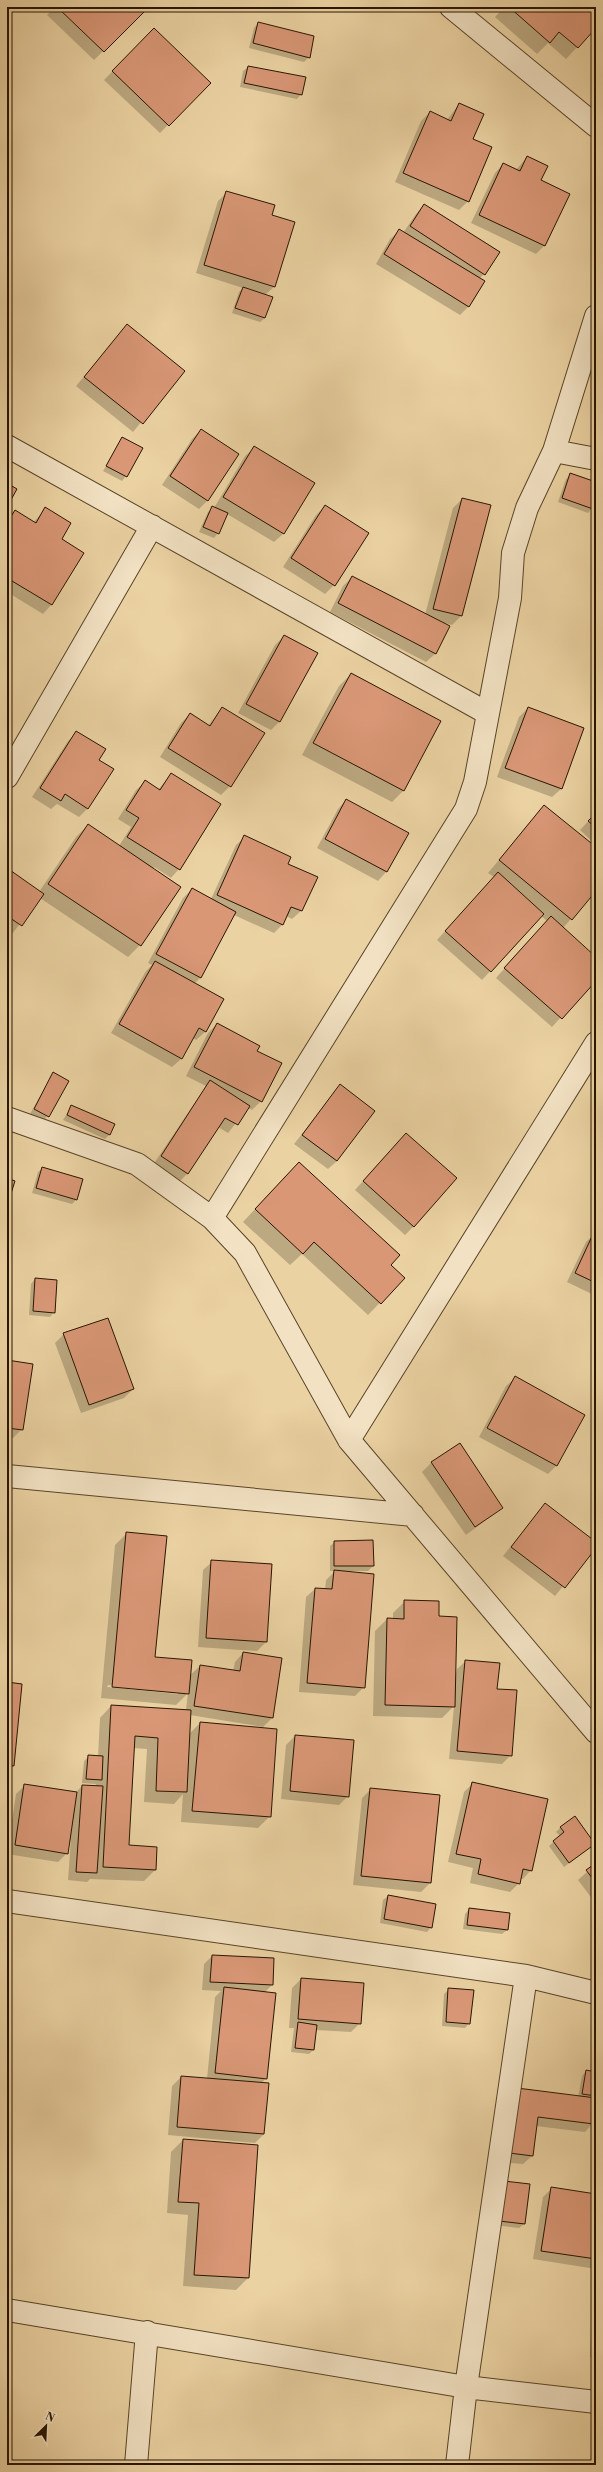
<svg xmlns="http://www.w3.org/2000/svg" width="603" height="2472" viewBox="0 0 603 2472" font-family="'Libre Bodoni',serif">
	<rect width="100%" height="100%" fill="#ebd2a2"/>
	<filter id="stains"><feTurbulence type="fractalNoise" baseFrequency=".005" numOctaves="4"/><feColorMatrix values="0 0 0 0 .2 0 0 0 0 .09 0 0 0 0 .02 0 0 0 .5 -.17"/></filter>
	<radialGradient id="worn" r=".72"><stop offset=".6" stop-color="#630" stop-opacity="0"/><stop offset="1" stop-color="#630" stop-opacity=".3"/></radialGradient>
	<path fill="#0003" fill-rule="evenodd" d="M55,7H146L147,8L94,60L47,15Z
		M504,7H596V27L566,59L548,43L537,54L495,17Z
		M258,23L309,57L304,62L249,48L254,28Z
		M154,29L209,83L160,133L104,80Z
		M248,67L301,94L297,99L240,87L243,71Z
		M459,104L472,139L468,201L459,210L395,182L421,121L430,112L447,120Z
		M527,157L540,181L544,246L536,254L471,223L495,173L503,164L516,170Z
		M227,192L271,215L275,286L265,295V318L260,322L232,313L239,292L243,288L196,273L218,201Z
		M424,205L484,274L479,279L469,306L460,315L376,264L390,239L399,231L403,233L416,214Z
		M127,326L183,371L133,432L76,386Z
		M201,430L208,500L199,509L162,485L192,439Z
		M123,438L126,476L122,481L103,471Z
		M254,448L314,484L283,534L274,542L227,514L218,533L214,538L199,532L208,512L214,508L245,456Z
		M570,475L596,483V498L592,508L588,513L558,502L566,479Z
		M462,499L490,506L461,616L452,625L441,622L449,627L435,654L426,662L330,612L343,586L352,577L425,615L453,508Z
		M325,506L334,585L325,594L283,567L316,515Z
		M46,508L61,540L83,554L51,605L43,614L7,592V520L15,511L33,523Z
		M284,636L280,721L271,730L238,713L275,645Z
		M351,674L404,790L392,802L302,755L339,686Z
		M222,708L230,786L221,795L160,757L181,723L190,714L208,726Z
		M528,708L561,789L552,797L497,777L519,717Z
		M77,732L98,760L88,808L79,817L57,804L51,809L32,797L68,741Z
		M171,774L179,869L171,878L154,867L153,869L179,887L140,945L128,957L40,898L12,934L7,930V869L39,892L76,837L88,825L119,846L131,827L118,819L136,790L145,782L158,790Z
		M346,800L408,833L386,872L378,881L317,848L338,809Z
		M544,806L596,848V890L563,928L596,958V979L552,1027L496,978L547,921L541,916L482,980L437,940L494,877L488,873Z
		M596,813V845L580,830Z
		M245,837L287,864L301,911L292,919L286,916L282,925L274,933L234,915L200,978L194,984L223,1000L205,1032L196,1040L193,1038L181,1059L172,1067L111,1033L146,971L152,965L148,963L183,898L192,889L211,899L236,845Z
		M217,1024L256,1051L261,1101L252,1110L248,1108L228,1133L218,1127L188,1173L179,1182L153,1165L206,1086L186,1076L208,1033Z
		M53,1073L68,1081L44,1121L30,1114Z
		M340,1086L337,1161L328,1169L294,1144Z
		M71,1107L110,1134L105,1139L63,1120Z
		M397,1143L414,1226L405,1235L355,1190Z
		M43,1168L76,1200L72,1204L32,1193L38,1172Z
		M287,1175L404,1278L368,1315L302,1254L290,1265L243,1222Z
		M595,1233L596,1234V1296L567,1282L586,1242Z
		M35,1279L54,1312L50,1317L29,1315L31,1284Z
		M64,1334L133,1389L124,1398L81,1413L55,1343Z
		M7,1361L22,1429L13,1438L7,1437Z
		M515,1378L556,1466L548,1474L479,1437L506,1386Z
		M459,1444L502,1508L466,1535L422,1472L431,1463Z
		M545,1504L596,1543V1546L555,1596L503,1556Z
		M127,1533L154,1658L189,1676L200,1666L233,1671L235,1662L243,1653L272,1718L263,1727L190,1715L189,1734L200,1723L270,1816L258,1828L181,1822L183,1794L174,1804L144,1802L147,1749L133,1748L128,1846L155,1870L144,1881L90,1879L87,1882L68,1880L71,1839L67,1853L58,1862L7,1854L16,1794L25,1785L75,1793L82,1786L96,1787V1784L82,1783L84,1761L89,1756L98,1757L100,1718L111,1706L186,1710L188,1693L176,1705L101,1698L115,1545ZM108,1685L178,1692V1694L107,1687Z
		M372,1541L373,1566L368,1571H341L364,1687L355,1696L299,1692L306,1597L315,1589L325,1590L326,1580L335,1571H330V1546L335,1542Z
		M212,1562L266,1642L257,1651L198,1647L203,1570Z
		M405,1601L455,1679L457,1669L466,1661L496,1689L511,1755L502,1764L449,1759L454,1706L442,1718L373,1716L375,1631L387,1619H393V1613Z
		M7,1683L14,1765L7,1772Z
		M295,1736L348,1796L339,1805L281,1799L286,1745Z
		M473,1783L531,1870L523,1879L520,1878L519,1883L510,1892L470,1883L473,1868L448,1862L464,1792Z
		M371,1789L438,1796L430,1883L421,1892L353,1885L362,1798Z
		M561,1827L594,1844L564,1867L549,1846L560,1836L556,1832Z
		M596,1864V1904L578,1880Z
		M388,1896L431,1927L427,1932L380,1923L383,1900Z
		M469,1909L507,1930L502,1934L463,1929L465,1914Z
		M212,1956L272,1985L264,1993L266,2078L261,2084L264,2134L255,2143L168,2135L172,2086L181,2077L207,2079L215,1997L221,1991L202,1990L204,1964Z
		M301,1979L360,2023L351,2032L316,2030L314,2049L309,2054L291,2052L294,2028H289L292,1988Z
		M449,1989L469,2023L465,2028L442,2026L444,1994Z
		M586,2071L596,2073L593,2123L585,2132L536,2126L532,2156L523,2164L500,2162L508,2098L578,2097L582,2076Z
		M183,2140L257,2145L248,2278L236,2290L183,2286L188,2215L167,2213L171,2152Z
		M500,2186L524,2224L519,2228L495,2225Z
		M552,2188L596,2195V2269L533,2259L543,2197Z
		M596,2291V2357H590L592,2294Z"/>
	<path fill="#d99776" stroke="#281500" d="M57,7H147L148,8L104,52Z
		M509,7H596V28L578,48L559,32L550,43Z
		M258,22L314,36L310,58L253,43Z
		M154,28L211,83L169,126L112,71Z
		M248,66L306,77L302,95L244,83Z
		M459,103L484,114L473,139L492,147L469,202L403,173L430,111L451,121Z
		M527,156L548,166L541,180L570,194L545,246L479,215L503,163L520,171Z
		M226,191L275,205L272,215L295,222L275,287L204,265Z
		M424,204L500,252L485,275L410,226Z
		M399,229L485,281L469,307L384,254Z
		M243,287L273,297L265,318L235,308Z
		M127,324L185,371L143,424L84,377Z
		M201,429L239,454L208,501L170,476Z
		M122,437L143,448L127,477L106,466Z
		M254,446L315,483L284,534L223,497Z
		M570,473L596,482V501L593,509L562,498Z
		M7,483L17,489L7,507Z
		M462,498L491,505L462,616L433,609Z
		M325,505L369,533L335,586L291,558Z
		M212,506L228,513L219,534L203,527Z
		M45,507L71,523L62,539L84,553L52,605L7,578V523L15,510L36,523Z
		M352,576L450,626L436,654L338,603Z
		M284,635L318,653L280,722L246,704Z
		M351,673L441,721L404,791L313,743Z
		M222,707L265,733L231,787L168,748L190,713L210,726Z
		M528,707L584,728L562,789L505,768Z
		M76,731L106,749L99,760L114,769L88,809L65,794L61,801L40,788Z
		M171,773L221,804L180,870L127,837L139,818L126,810L145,780L160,790Z
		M346,799L409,833L387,872L325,839Z
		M544,805L596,847V891L572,920L499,860Z
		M596,813V828L588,821Z
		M88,824L181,887L141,946L48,884Z
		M244,835L291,857L288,864L318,877L302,911L291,907L283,925L217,895Z
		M7,868L44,894L22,926L7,916Z
		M498,872L544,914L491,972L445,931Z
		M192,888L236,912L201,978L156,954Z
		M551,916L596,957V981L562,1019L504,968Z
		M155,961L224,999L206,1032L199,1028L182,1059L119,1024Z
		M217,1023L260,1046L257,1051L282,1063L262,1102L194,1067Z
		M53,1072L69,1081L49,1117L34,1109Z
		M210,1080L250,1106L238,1125L225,1118L188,1174L161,1156Z
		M340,1084L375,1111L337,1161L302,1135Z
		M71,1105L115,1124L110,1135L67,1115Z
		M406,1133L457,1178L414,1227L363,1181Z
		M299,1162L400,1255L391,1265L405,1278L381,1304L314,1242L303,1254L255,1209Z
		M42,1167L83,1179L77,1200L36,1188Z
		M7,1178L15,1181L7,1206Z
		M594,1232L596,1233V1283L575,1273Z
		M35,1278L57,1280L55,1313L33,1311Z
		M108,1318L134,1389L89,1405L63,1333Z
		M7,1360L33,1364L23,1430L7,1428Z
		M515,1376L585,1415L557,1466L487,1428Z
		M460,1443L503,1508L475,1527L431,1462Z
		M545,1503L596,1542V1548L565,1588L511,1547Z
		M126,1532L167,1536L155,1657L192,1660L189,1694L112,1687Z
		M373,1540L374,1566H334V1541Z
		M211,1560L272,1564L267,1642L206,1638Z
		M334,1570L374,1574L365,1688L307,1683L315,1588L332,1589Z
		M404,1600L439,1601V1616L457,1617L455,1707L385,1705L387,1618L404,1619Z
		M243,1652L282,1658L273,1718L194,1706L200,1665L240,1671Z
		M465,1660L500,1663L497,1689L517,1690L512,1756L457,1751Z
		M7,1682L22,1684L14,1766L7,1765Z
		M111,1705L191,1710L187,1792L156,1791L158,1738L135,1736L129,1845L157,1847L156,1870L103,1867Z
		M200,1722L277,1729L271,1817L192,1811Z
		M295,1735L354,1740L349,1797L290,1791Z
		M88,1755L103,1756L102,1780L86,1779Z
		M472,1782L548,1799L532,1871L523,1869L520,1884L478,1874L481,1859L456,1854Z
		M24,1784L77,1792L68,1854L15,1845Z
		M82,1785L103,1786L97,1873L76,1872Z
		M370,1788L440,1795L431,1883L361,1876Z
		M575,1816L595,1844L569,1863L553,1841L564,1832L560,1827Z
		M596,1863V1883L586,1870Z
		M388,1895L436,1904L432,1928L384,1919Z
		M469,1908L510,1913L508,1930L467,1925Z
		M212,1955L274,1958L273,1985L210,1982Z
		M301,1978L364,1983L361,2024L298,2019Z
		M224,1987L276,1993L267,2079L215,2073Z
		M448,1988L474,1990L470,2024L446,2022Z
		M298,2022L317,2025L314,2050L295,2048Z
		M586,2070L596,2072V2096L582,2094Z
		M181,2076L269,2083L264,2134L177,2127Z
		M517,2088L596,2098L594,2124L538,2117L533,2156L509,2153Z
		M183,2139L258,2145L249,2278L194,2275L199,2203L178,2202Z
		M504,2181L530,2184L525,2224L499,2221Z
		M551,2187L596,2194V2259L541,2251Z"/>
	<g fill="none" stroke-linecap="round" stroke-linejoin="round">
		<g stroke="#594428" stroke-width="24">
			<path id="minor" d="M451,7L596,126
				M7,446L487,713
				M554,451L596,459
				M7,777L152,526
				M7,1118L137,1164L212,1218L245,1253L349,1440L596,1732
				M212,1218L466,809L475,782L510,598L513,553L527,508L554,451L596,316
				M349,1440L596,1043
				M7,1476L413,1515
				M7,1901L526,1976L596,1993
				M7,2310L466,2387L596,2402
				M136,2465L147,2332
				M457,2465L466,2387L526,1976"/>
		</g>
		<use href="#minor" stroke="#f2e2c3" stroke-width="22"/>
	</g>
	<rect width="603" height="2472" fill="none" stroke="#ebd2a2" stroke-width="24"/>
	<rect x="8" y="8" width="587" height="2456" fill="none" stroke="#281500" stroke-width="2"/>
	<rect x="12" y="12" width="579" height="2448" fill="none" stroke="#281500"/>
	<g transform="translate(46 2426) rotate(24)" stroke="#f2e2c3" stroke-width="3" paint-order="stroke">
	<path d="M0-3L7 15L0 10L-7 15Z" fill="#281500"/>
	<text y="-6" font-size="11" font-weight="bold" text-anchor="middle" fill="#281500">N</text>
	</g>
	<rect width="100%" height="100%" filter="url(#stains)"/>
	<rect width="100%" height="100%" fill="url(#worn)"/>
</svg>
